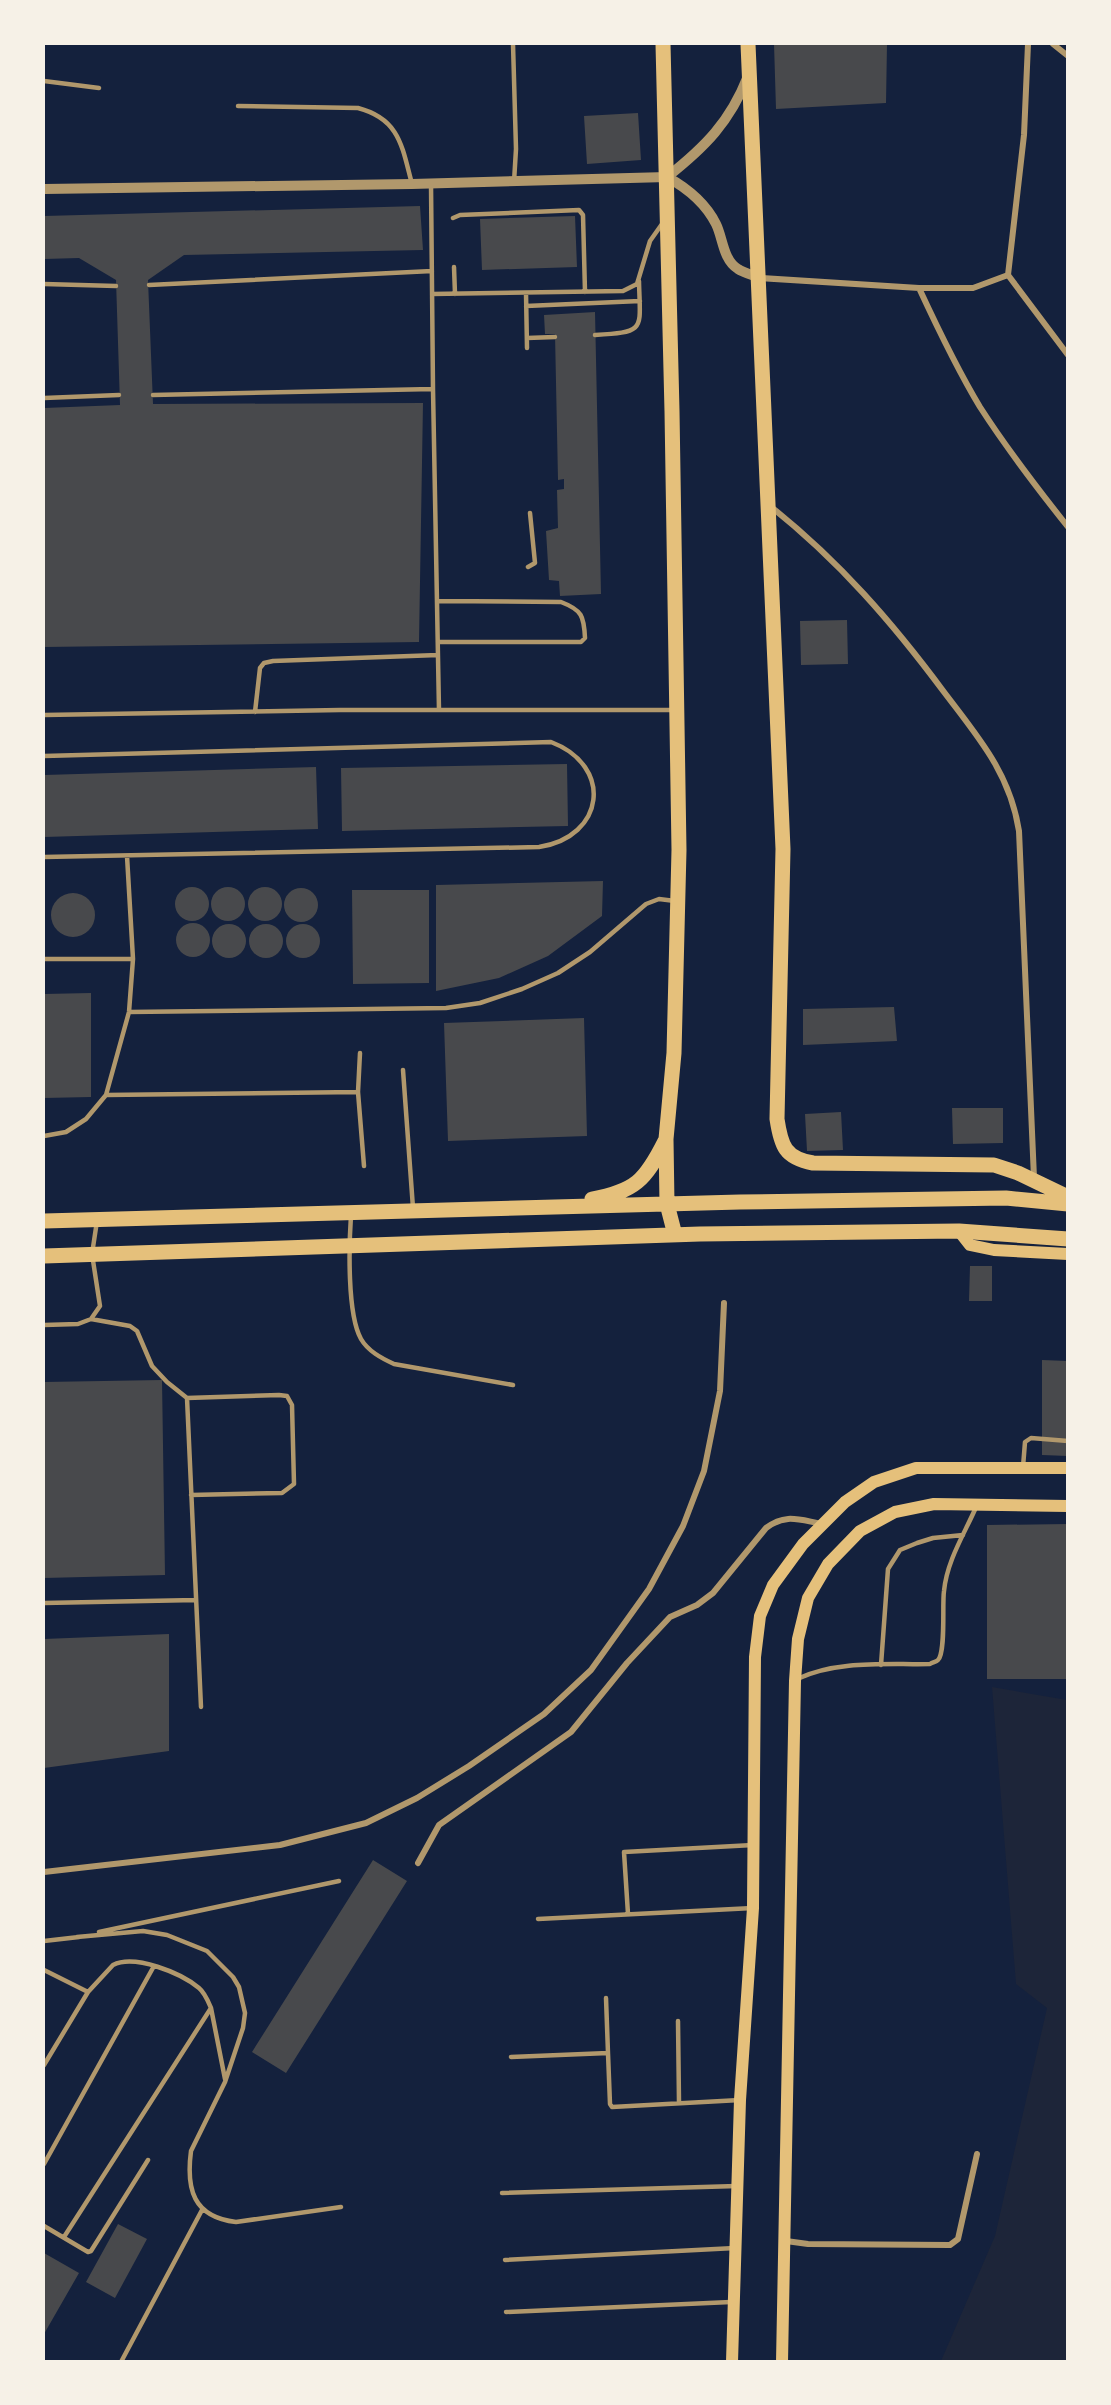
<svg xmlns="http://www.w3.org/2000/svg" width="1111" height="2405" viewBox="0 0 1111 2405" font-family="Helvetica,sans-serif">
	<rect width="100%" height="100%" fill="#14213d"/>
	<path fill="#1d2539" d="M992,1687L1067,1700V2361H941L995,2236L1047,2008L1016,1984Z"/>
	<path fill="#48494c" d="M774,44H887L886,103L776,109Z
		M638,113L641,160L587,164L584,116Z
		M420,206L423,250L184,255L148,280L153,404L423,403L419,642L44,647V408L120,405L116,280L79,258L44,259V216Z
		M575,216L577,267L482,270L480,219Z
		M595,312L601,594L560,596L559,581L549,580L546,531L558,528L557,490L564,489V479L558,480L555,334H545L544,315Z
		M847,620L848,664L801,665L800,621Z
		M567,764L568,826L342,831L341,768Z
		M316,767L318,829L44,837V775Z
		M603,881L602,916L548,956L499,978L436,991V885Z
		M248 904a17 17 0 1 1 34 0a17 17 0 1 1-34 0Z
		M175 904a17 17 0 1 1 34 0a17 17 0 1 1-34 0Z
		M211 904a17 17 0 1 1 34 0a17 17 0 1 1-34 0Z
		M284 905a17 17 0 1 1 34 0a17 17 0 1 1-34 0Z
		M352,890H429V983L353,984Z
		M51 915a22 22 0 1 1 44 0a22 22 0 1 1-44 0Z
		M176 940a17 17 0 1 1 34 0a17 17 0 1 1-34 0Z
		M212 941a17 17 0 1 1 34 0a17 17 0 1 1-34 0Z
		M249 941a17 17 0 1 1 34 0a17 17 0 1 1-34 0Z
		M286 941a17 17 0 1 1 34 0a17 17 0 1 1-34 0Z
		M91,993V1097L44,1098V994Z
		M894,1007L897,1041L803,1045V1009Z
		M584,1018L587,1136L448,1141L444,1023Z
		M952,1108H1003V1143L953,1144Z
		M841,1112L843,1150L807,1151L805,1114Z
		M970,1266H992V1301H969Z
		M1042,1360L1068,1361V1456L1042,1455Z
		M162,1380L165,1575L44,1578V1382Z
		M1068,1524V1679H987V1525Z
		M169,1634V1751L44,1768V1639Z
		M373,1860L407,1881L286,2073L252,2052Z
		M118,2224L147,2239L115,2298L86,2282Z
		M44,2253L79,2273L44,2334Z"/>
	<g fill="none" stroke-linecap="round" stroke-linejoin="round">
		<path stroke="#b1986c" stroke-width="4.5" d="M513,44L516,149L514,182
			M44,81L99,88
			M238,106L358,108C400,119 402,147 412,184
			M453,218L460,215L579,210L583,215L585,292
			M454,267L455,294
			M44,284L116,286
			M149,285L432,271
			M526,293L527,348
			M432,294L623,291L637,284L650,241L662,224
			M526,306L640,301
			M595,335C647,332 640,330 639,281
			M527,338L555,337
			M433,389L439,710
			M153,395L433,389L431,184
			M44,398L119,395
			M528,567L535,563L530,513
			M437,601L561,602C582,610 584,616 585,638L581,642H439
			M255,712L260,668L264,663L273,661L438,655
			M44,715L340,710H674
			M44,756L551,742C614,766 605,837 539,847L44,857
			M44,959H133
			M129,1012L446,1008L480,1003L522,989L558,973L590,952L646,904L659,899L675,901
			M403,1070L413,1208
			M358,1092L364,1166
			M106,1095L358,1092L360,1053
			M44,1136L66,1132L86,1119L106,1095L129,1012L133,959L127,856
			M351,1215C349,1245 347,1314 361,1339C368,1351 381,1358 394,1364L513,1385
			M91,1319L130,1326L137,1331L152,1366L167,1382L187,1398L201,1707
			M44,1325L78,1324L91,1319L100,1306L92,1254L97,1221
			M187,1398L279,1395L287,1396L292,1405L294,1484L282,1493L191,1495
			M1023,1467L1025,1442L1031,1438L1068,1441
			M44,1603L196,1600
			M881,1665L888,1569L900,1550L917,1543L933,1538L963,1535
			M797,1679C838,1660 886,1665 930,1664C933,1662 936,1662 938,1660C946,1652 942,1603 944,1591C947,1560 965,1533 977,1505
			M628,1914L624,1852L753,1845
			M538,1919L753,1908
			M99,1932L339,1881
			M77,1937L143,1931L167,1935L207,1951L233,1977L239,1987L245,2013L243,2028L225,2082L191,2151C186,2189 193,2217 236,2222L341,2207
			M44,1941L79,1937
			M44,1970L88,1992
			M606,1998L608,2053
			M211,2008L225,2079
			M678,2021L679,2102
			M511,2057L608,2053L610,2104L612,2107L740,2100
			M44,2065L88,1992L113,1965C135,1954 181,1973 199,1988C205,1993 208,2001 211,2008L64,2237
			M44,2164L154,1966
			M502,2193L737,2186
			M44,2226L88,2252L91,2251L148,2160
			M505,2260L735,2248
			M506,2312L731,2302
			M121,2362L202,2210"/>
		<path stroke="#b1986c" stroke-width="6" d="M1053,44L1068,56
			M1008,275L1024,135L1028,44
			M1008,275L1068,355
			M760,278L919,288H973L1008,275
			M919,288C938,329 957,369 980,407C1007,449 1037,488 1068,527
			M770,506C839,561 892,622 944,692C978,737 1010,773 1019,831L1034,1178
			M418,1863L439,1825L571,1732L627,1663L670,1617L697,1605L713,1593L766,1528C786,1513 799,1520 823,1524
			M44,1872L280,1845L366,1823L417,1798L469,1766L544,1714L591,1670L649,1589L683,1526L704,1471L720,1391L724,1303
			M786,2241L808,2244L950,2245L958,2239L977,2154"/>
		<path stroke="#b1986c" stroke-width="10" d="M667,177C705,147 730,122 748,76
			M44,189L412,184L667,177C687,188 705,202 716,224C723,238 723,260 738,269C744,273 753,275 760,278"/>
		<path stroke="#e5c07b" stroke-width="12" d="M959,1231L970,1245L994,1250L1068,1254
			M732,2362L740,2100L753,1908L755,1657L760,1616L773,1585L803,1544L845,1502L874,1482L916,1468H1068
			M782,2362L795,1681L798,1639L808,1598L828,1564L860,1531L895,1512L934,1504L1068,1506"/>
		<path stroke="#e5c07b" stroke-width="15" d="M663,44L672,411L679,850L674,1053L666,1139L667,1204L675,1235
			M748,44L783,849L777,1119C781,1146 785,1158 813,1163L994,1165L1018,1173L1068,1197
			M592,1199C635,1191 645,1181 665,1141
			M44,1221L740,1202L1006,1198L1068,1204
			M44,1256L700,1234L959,1231L1068,1239"/>
	</g>
	<rect width="1111" height="2405" fill="none" stroke="#f6f1e7" stroke-width="90"/>
</svg>
